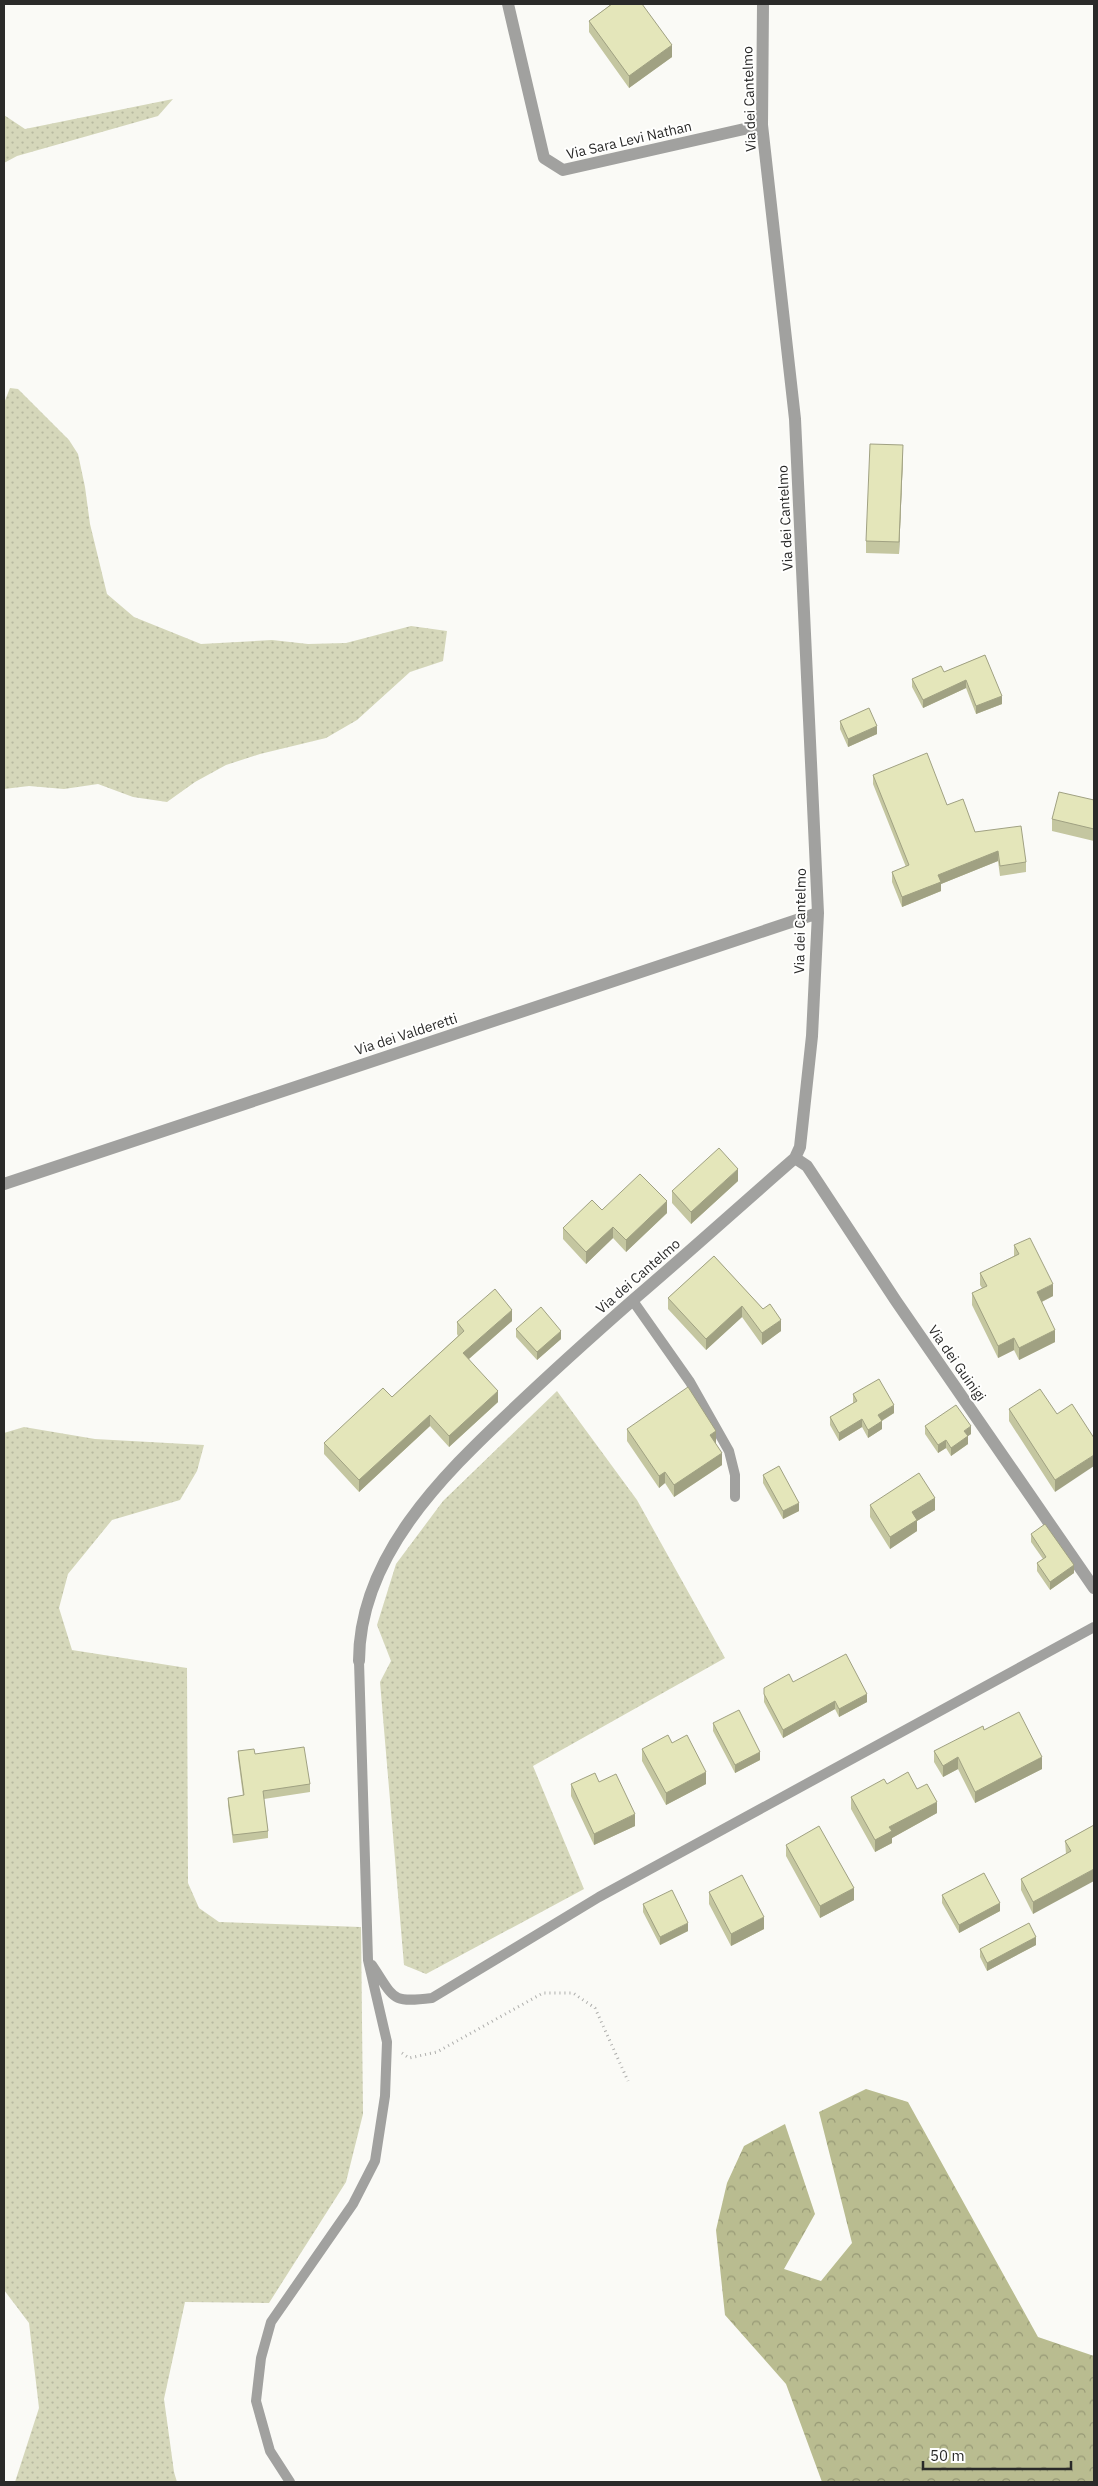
<svg xmlns="http://www.w3.org/2000/svg" width="1098" height="2486" viewBox="0 0 1098 2486" font-family="'IBM Plex Sans',sans-serif">
	<defs>
		<pattern id="grass-dots" width="8" height="8" patternUnits="userSpaceOnUse" patternTransform="scale(1.25)"><rect width="8" height="8" fill="#d5d7ba"/><path d="M2 2h.1M6 6h.1" fill="none" stroke="#b7b9a0" stroke-width="1.8" stroke-linecap="round"/></pattern>
		<pattern id="forest-crowns" width="20" height="18" patternUnits="userSpaceOnUse" patternTransform="scale(1.25)"><rect width="20" height="18" fill="#b9bc90"/><path d="M2 6a3 3 0 1 1 6 0M12 15a3 3 0 1 1 6 0" fill="none" stroke="#979976"/></pattern>
	</defs>
	<rect width="100%" height="100%" fill="#fafaf6"/>
	<path fill="url(#grass-dots)" d="M173,99L158,116L17,156L4,163V115L25,129Z
		M10,388L18,389L69,440L78,454L85,487L90,524L107,594L134,617L201,644L272,640L308,644L346,643L411,626L447,631L443,661L410,672L357,720L326,738L260,754L226,765L195,782L167,802L133,797L98,784L64,789L29,786L4,789V403Z
		M557,1391L637,1500L725,1658L533,1766L584,1889L426,1974L404,1965L380,1682L391,1661L377,1625L396,1564L443,1501Z
		M24,1427L95,1439L204,1445L197,1471L180,1500L112,1520L68,1574L59,1608L72,1650L187,1668L188,1883L199,1908L219,1922L361,1927L363,2114L346,2182L269,2303L185,2302L164,2399L174,2472L177,2482H15L39,2408L29,2323L4,2290V1433Z"/>
	<path fill="url(#forest-crowns)" d="M866,2089L908,2102L1038,2337L1094,2356V2482H822L786,2384L725,2315L716,2230L727,2183L744,2146L785,2124L815,2214L784,2269L821,2281L852,2243L819,2112Z"/>
	<g fill="none" stroke-linecap="round" stroke-linejoin="round">
		<path stroke="#aeaeac" stroke-width="3" stroke-dasharray="1 4" stroke-linecap="butt" d="M402,2053L409,2058L437,2052L543,1993H573L595,2008L628,2081"/>
		<path stroke="#a1a19f" stroke-width="10" d="M633,1301L690,1382L729,1451L735,1475V1497
			M372,1965C395,1999 390,2003 432,1998L599,1897L1094,1627
			M290,2482L270,2451L256,2401L261,2358L271,2322L353,2204L375,2161L385,2096L387,2042L368,1960L359,1661"/>
		<path stroke="#a1a19f" stroke-width="12" d="M508,4L544,158L563,170L762,125
			M795,1158L807,1166L896,1301L1094,1588
			M4,1184L818,913
			M359,1661C359,1557 442,1476 512,1410C552,1372 592,1336 633,1300C688,1253 741,1205 795,1158L800,1147L812,1036L818,913L795,419L762,125L763,4"/>
	</g>
	<path fill="#c4c6a0" d="M609,4H642L672,57L629,88L589,32V21L609,6Z
		M903,457L899,554L866,553V541Z
		M985,655L1002,704L976,714L966,688L923,708L912,687V679L944,672Z
		M840,721L877,734L848,747L840,729Z
		M873,775L947,805L975,832L1026,862V872L1000,876L998,861L941,884V891L902,907L892,882V872L906,867L873,784Z
		M1094,800V841L1052,831V819Z
		M738,1181L691,1224L672,1203V1191Z
		M602,1210L667,1213L626,1252L613,1238L586,1264L563,1239V1228Z
		M1014,1245L1053,1296L1042,1302L1055,1342L1019,1360L1014,1350L998,1358L972,1305V1293L982,1288L980,1285V1273L1014,1256Z
		M714,1256L763,1309L781,1331L762,1345L742,1317L706,1350L668,1309V1298Z
		M512,1321L469,1359L498,1402L449,1447L430,1426L359,1492L324,1454V1443L392,1397L458,1336L457,1334V1322Z
		M516,1329L561,1339L537,1360L516,1337Z
		M853,1394L894,1413L882,1421V1429L868,1438L862,1427L839,1441L830,1425V1417L853,1403Z
		M1009,1409L1057,1414L1055,1492L1009,1421Z
		M925,1426L971,1434L967,1436L968,1444L951,1456L946,1448L938,1453L925,1434Z
		M627,1429L716,1443H715L722,1465L674,1497L665,1483L659,1488L627,1441Z
		M763,1475L799,1511L783,1519L763,1483Z
		M870,1505L935,1510L917,1521V1531L890,1549L870,1517Z
		M1031,1534L1074,1573L1050,1590L1037,1571V1563L1043,1559L1031,1542Z
		M793,1682L867,1702L839,1717L835,1709L783,1738L764,1702V1688Z
		M713,1723L760,1760L735,1773L713,1731Z
		M984,1730L1042,1769L975,1803L958,1769L943,1777L934,1762V1751Z
		M672,1743L706,1784L666,1805L642,1761V1749Z
		M238,1751L255,1754L310,1784V1792L264,1799L268,1831V1838L233,1843L228,1805V1798L243,1796L238,1758Z
		M599,1782L635,1826L594,1845L571,1796V1784Z
		M887,1784L917,1789L937,1813L892,1838V1843L875,1852L851,1809V1797Z
		M1094,1825L1033,1914L1021,1890V1879L1066,1854L1065,1841Z
		M786,1845L854,1900L820,1918L786,1856Z
		M709,1892L764,1929L731,1946L709,1904Z
		M942,1895L1000,1911L959,1933L942,1903Z
		M643,1904L688,1931L660,1945L643,1912Z
		M1036,1945L987,1971L980,1957V1949Z"/>
	<path fill="#a0a182" d="M672,45V57L629,88V76Z
		M903,445V457L899,554V542Z
		M966,680V688L923,708V700Z
		M1002,696V704L976,714V706Z
		M877,726V734L848,747V739Z
		M998,851V861L941,884V891L902,907V897L938,875Z
		M738,1169V1181L691,1224V1212Z
		M667,1201V1213L626,1252V1240Z
		M613,1227V1238L586,1264V1252Z
		M1053,1284V1296L1037,1304V1292Z
		M742,1306V1317L706,1350V1339Z
		M512,1310V1321L463,1364V1353Z
		M781,1320V1331L762,1345V1333Z
		M1055,1330V1342L1019,1360V1348Z
		M561,1331V1339L537,1360V1352Z
		M1014,1338V1350L998,1358V1346Z
		M498,1391V1402L449,1447V1436Z
		M894,1405V1413L878,1423V1415Z
		M430,1415V1426L359,1492V1480Z
		M862,1419V1427L839,1441V1433Z
		M882,1421V1429L868,1438V1430Z
		M971,1426V1434L964,1439V1431Z
		M716,1431V1443L710,1447V1435Z
		M968,1436V1444L951,1456V1448Z
		M946,1440V1448L938,1453V1445Z
		M722,1453V1465L674,1497V1485Z
		M1094,1455V1466L1055,1492V1480Z
		M665,1472V1483L659,1488V1476Z
		M935,1498V1510L917,1521V1531L890,1549V1537L912,1512Z
		M799,1503V1511L783,1519V1511Z
		M1074,1565V1573L1050,1590V1582Z
		M867,1694V1702L839,1717V1709Z
		M835,1701V1709L783,1738V1730Z
		M760,1752V1760L735,1773V1765Z
		M958,1757V1769L943,1777V1766Z
		M1042,1757V1769L975,1803V1792Z
		M706,1772V1784L666,1805V1793Z
		M937,1802V1813L892,1838V1843L875,1852V1840L889,1827Z
		M635,1814V1826L594,1845V1834Z
		M1094,1869V1881L1033,1914V1902Z
		M854,1888V1900L820,1918V1906Z
		M1000,1903V1911L959,1933V1925Z
		M764,1917V1929L731,1946V1934Z
		M688,1923V1931L660,1945V1937Z
		M1036,1937V1945L987,1971V1963Z"/>
	<path fill="#e4e6ba" stroke="#a0a182" d="M612,4H642L672,45L629,76L589,21Z
		M870,444L903,445L899,542L866,541Z
		M985,655L1002,696L976,706L966,680L923,700L912,679L941,666L944,672Z
		M869,708L877,726L848,739L840,721Z
		M927,753L947,805L963,799L975,832L1021,826L1026,862L1000,866L998,851L938,875L941,882L902,897L892,872L909,865L873,775Z
		M1059,792L1094,800V829L1052,819Z
		M719,1148L738,1169L691,1212L672,1191Z
		M640,1174L667,1201L626,1240L613,1227L586,1252L563,1228L592,1200L602,1210Z
		M1030,1238L1053,1284L1037,1292L1055,1330L1019,1348L1014,1338L998,1346L972,1293L987,1286L980,1273L1019,1254L1014,1245Z
		M714,1256L763,1309L770,1304L781,1320L762,1333L742,1306L706,1339L668,1298Z
		M495,1289L512,1310L463,1353L498,1391L449,1436L430,1415L359,1480L324,1443L383,1388L392,1397L464,1331L457,1322Z
		M541,1307L561,1331L537,1352L516,1329Z
		M879,1379L894,1405L878,1415L882,1421L868,1430L862,1419L839,1433L830,1417L857,1401L853,1394Z
		M688,1387L716,1431L710,1435L722,1453L674,1485L665,1472L659,1476L627,1429Z
		M1040,1389L1057,1414L1072,1404L1094,1438V1455L1055,1480L1009,1409Z
		M956,1405L971,1426L964,1431L968,1436L951,1448L946,1440L938,1445L925,1426Z
		M779,1466L799,1503L783,1511L763,1475Z
		M919,1473L935,1498L912,1512L917,1520L890,1537L870,1505Z
		M1045,1524L1074,1565L1050,1582L1037,1563L1046,1557L1031,1534Z
		M846,1654L867,1694L839,1709L835,1701L783,1730L764,1694V1688L789,1674L793,1682Z
		M739,1710L760,1752L735,1765L713,1723Z
		M1019,1712L1042,1757L975,1792L958,1757L943,1766L934,1751L983,1726L984,1730Z
		M668,1735L672,1743L687,1735L706,1772L666,1793L642,1749Z
		M304,1747L310,1784L263,1791L268,1831L233,1835L228,1798L244,1795L238,1751L254,1749L255,1754Z
		M908,1772L917,1789L927,1784L937,1802L889,1827L892,1831L875,1840L851,1797L884,1779L887,1784Z
		M595,1773L599,1782L616,1774L635,1814L594,1834L571,1784Z
		M1094,1825V1869L1033,1902L1021,1879L1071,1851L1065,1841Z
		M819,1826L854,1888L820,1906L786,1845Z
		M984,1873L1000,1903L959,1925L942,1895Z
		M742,1875L764,1917L731,1934L709,1892Z
		M672,1890L688,1923L660,1937L643,1904Z
		M1029,1923L1036,1937L987,1963L980,1949Z"/>
	<g text-anchor="middle" stroke-width="4" stroke-linejoin="round" paint-order="stroke">
		<g font-size="14" fill="#2a2a29" stroke="#fffffe">
			<text transform="translate(749 99) rotate(-92)" y="5">Via dei Cantelmo</text>
			<text transform="translate(629 140) rotate(-13)" y="5">Via Sara Levi Nathan</text>
			<text transform="translate(785 518) rotate(-93)" y="5">Via dei Cantelmo</text>
			<text transform="translate(800 921) rotate(-89)" y="5">Via dei Cantelmo</text>
			<text transform="translate(406 1034) rotate(-18)" y="5">Via dei Valderetti</text>
			<text transform="translate(638 1276) rotate(-41)" y="5">Via dei Cantelmo</text>
			<text transform="translate(957 1363) rotate(55)" y="5">Via dei Guinigi</text>
		</g>
	</g>
	<rect width="1098" height="2486" fill="none" stroke="#2a2a29" stroke-width="10"/>
	<path d="M923 2461v8h148v-8" fill="none" stroke="#2a2a29" stroke-width="2.5"/>
	<text x="930" y="2461" font-size="15" fill="#2a2a29" stroke="#fffffe" stroke-width="4" paint-order="stroke">50 m</text>
</svg>
